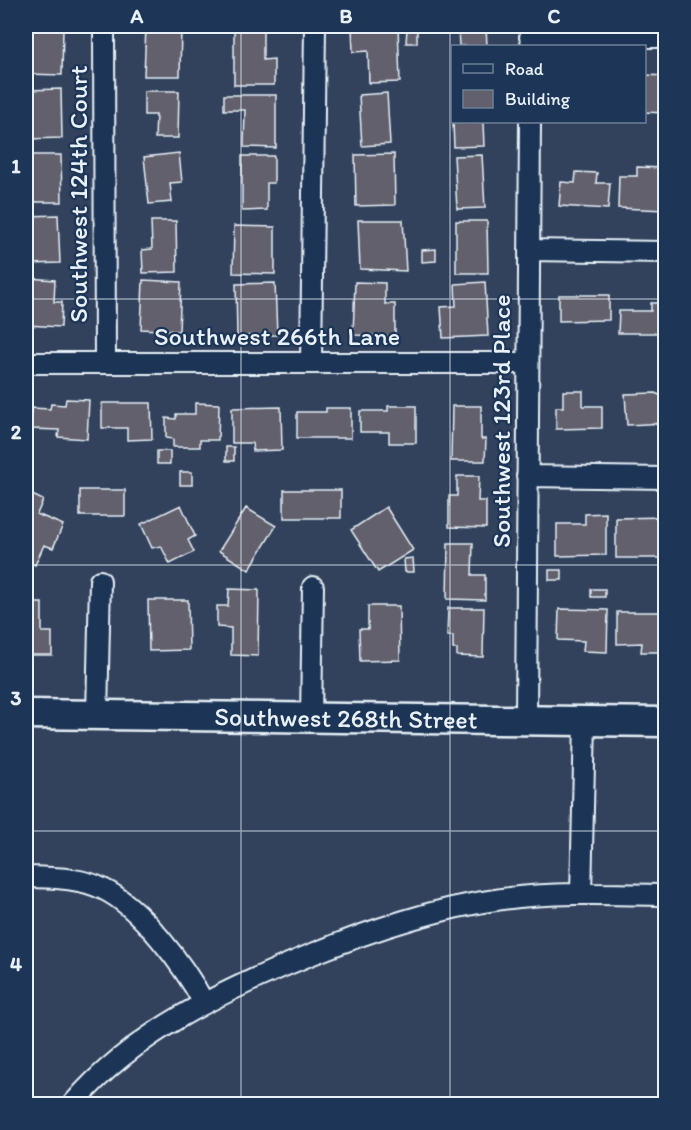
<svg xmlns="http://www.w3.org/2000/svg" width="691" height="1130" viewBox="0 0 691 1130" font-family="Itim,sans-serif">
	<rect width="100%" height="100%" fill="#32425d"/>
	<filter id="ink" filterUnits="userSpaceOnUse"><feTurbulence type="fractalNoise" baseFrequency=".0167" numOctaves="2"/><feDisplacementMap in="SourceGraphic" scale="12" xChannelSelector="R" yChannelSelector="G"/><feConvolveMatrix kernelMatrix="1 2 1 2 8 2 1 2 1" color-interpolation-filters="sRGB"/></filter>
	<g filter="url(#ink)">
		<path fill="#62606c" stroke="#e8f1f8" stroke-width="1.5" d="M146,26L181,27L180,76H144Z
			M234,26H263V60L274,59V85H234Z
			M352,26H398L400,82L369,83L368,51L353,52Z
			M26,27L63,28L62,75L26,74Z
			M486,27L487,46H459L458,28Z
			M407,29H417V43H406Z
			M644,75L666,76V113L644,112Z
			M61,89L62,138L26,139V90Z
			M144,91H179L178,138H155L156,115H144Z
			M387,93L390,144L362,146L359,95Z
			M224,95H276V148L244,147L245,110H224Z
			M453,122H483L484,146L454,147Z
			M179,153L182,182L170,183L172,202L149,204L144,157Z
			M394,154L395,205L356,206L355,155Z
			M29,155H61L62,202H30Z
			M482,155L485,208L457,209L454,156Z
			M242,156H274V183H267V210L242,211Z
			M637,167L663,168V177H666V210L618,208L619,176H637Z
			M576,172L597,173L596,183H610L608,209L559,206L561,182L575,183Z
			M58,215L60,263L31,264L29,216Z
			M358,220H403L406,271L360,269Z
			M151,221H176L177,272L143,273L142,250L152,249Z
			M456,221H487L488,273H456Z
			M234,226L275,227V274L233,273Z
			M436,249V261L422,262V250Z
			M28,278L55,280L54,302H62L61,327L26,325Z
			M143,280L181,282L179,331L141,329Z
			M355,282L385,283V304H395V336L353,335Z
			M485,282L488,336L443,338L441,307L456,306L455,284Z
			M275,283L277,335L237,336L236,284Z
			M559,295H609V320L559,321Z
			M651,303H666V333H618L619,311H651Z
			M563,391H583V406H602V428L556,429V407H563Z
			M655,393L666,398V423L627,425L625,394Z
			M66,399L89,400L87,439L58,437L59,430L31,429L32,408L50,409L51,404L65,405Z
			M102,403H151L152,439L127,440V428H102Z
			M195,403L219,404L218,440H200V447H173V439L166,438V418L176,419V414H195Z
			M388,406H416V443H389V432H360V411H388Z
			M452,406H481V439H486L485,461H451Z
			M281,407L282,450L253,451L252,443H232V408Z
			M326,408H351V438H297V412H326Z
			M226,447H234V461H226Z
			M157,451H170V464H157Z
			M180,472H192V485H180Z
			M457,476H479L478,501H486V528L449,527V496H457Z
			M80,490H125V516H80Z
			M284,490H341V518H284Z
			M26,492L43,500L37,514L63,525L53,548L44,545L35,565L26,561Z
			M181,505L195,536L188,540L194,552L170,564L161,546L152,548L141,524Z
			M386,507L413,550L378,572L351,530Z
			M246,508L276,526L249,570L219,551Z
			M606,513V555L557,556V524H585V514Z
			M666,517V558H616V518Z
			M448,543H473L472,575H485V600L447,599Z
			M413,558L414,572H405L404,559Z
			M549,570H562V580H549Z
			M229,589L259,590L258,656L231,655V628L217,627V606H228Z
			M591,589H605V597H591Z
			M148,600H188L189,650L149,651Z
			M26,603H42V632H52V655H26Z
			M368,606H399L400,660L360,661L359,629H368Z
			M448,608H484L483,657L457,656V649H453V636H447Z
			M559,609L608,610L607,652L583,651L584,641L558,640Z
			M617,612H666V652H641L642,643L617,644Z"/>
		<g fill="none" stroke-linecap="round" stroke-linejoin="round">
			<g stroke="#e8f1f8" stroke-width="24">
				<path id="street" d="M104,26L105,363
					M530,37H666
					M529,250L666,252
					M26,363H528
					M311,363L315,26
					M527,476L666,478
					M97,715L100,581
					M311,718L313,587
					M526,721L530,122
					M26,877C51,878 80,877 103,889C141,907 184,966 204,1003
					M581,894L585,721
					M73,1104C135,1031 223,991 310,955C371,930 435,908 502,899C556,892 611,894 666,895"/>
			</g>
			<g stroke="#e8f1f8" stroke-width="33">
				<g id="secondary">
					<path id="s1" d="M26,714L666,722"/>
				</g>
			</g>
			<use href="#street" stroke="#1d3557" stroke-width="20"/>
			<use href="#secondary" stroke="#1d3557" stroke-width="28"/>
		</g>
	</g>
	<path fill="none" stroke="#e8f1f8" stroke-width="1.5" stroke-opacity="0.55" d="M241,26V1104M450,26V1104M26,299H666M26,565H666M26,831H666"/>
	<g text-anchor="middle" stroke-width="4.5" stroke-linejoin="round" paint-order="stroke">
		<g font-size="26" fill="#e8f1f8" stroke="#1d3557">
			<text transform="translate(78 194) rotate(-90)" y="9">Southwest 124th Court</text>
			<text x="277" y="345">Southwest 266th Lane</text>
			<text transform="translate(501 421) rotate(-90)" y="9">Southwest 123rd Place</text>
			<text dy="9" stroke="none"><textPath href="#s1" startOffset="320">Southwest 268th Street</textPath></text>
		</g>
	</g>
	<rect width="691" height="1130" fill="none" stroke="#1d3557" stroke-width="66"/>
	<rect x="451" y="45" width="195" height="78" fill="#1d3557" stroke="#6e8097" stroke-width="1.5"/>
	<rect x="463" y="64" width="30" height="9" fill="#1d3557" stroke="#6e8097" stroke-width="1.5"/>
	<text x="505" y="75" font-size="18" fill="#e8f1f8">Road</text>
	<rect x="463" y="90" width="30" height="18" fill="#62606c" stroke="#6e8097" stroke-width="1.5"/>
	<text x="505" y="105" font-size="18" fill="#e8f1f8">Building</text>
	<rect x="33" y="33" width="625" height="1064" fill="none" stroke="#e8f1f8" stroke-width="2"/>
	<g font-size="20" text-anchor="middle" font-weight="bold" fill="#e8f1f8">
		<text x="137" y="23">A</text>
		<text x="346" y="23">B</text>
		<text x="554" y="23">C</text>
		<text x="16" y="173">1</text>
		<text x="16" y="439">2</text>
		<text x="16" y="705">3</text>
		<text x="16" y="971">4</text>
	</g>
</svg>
